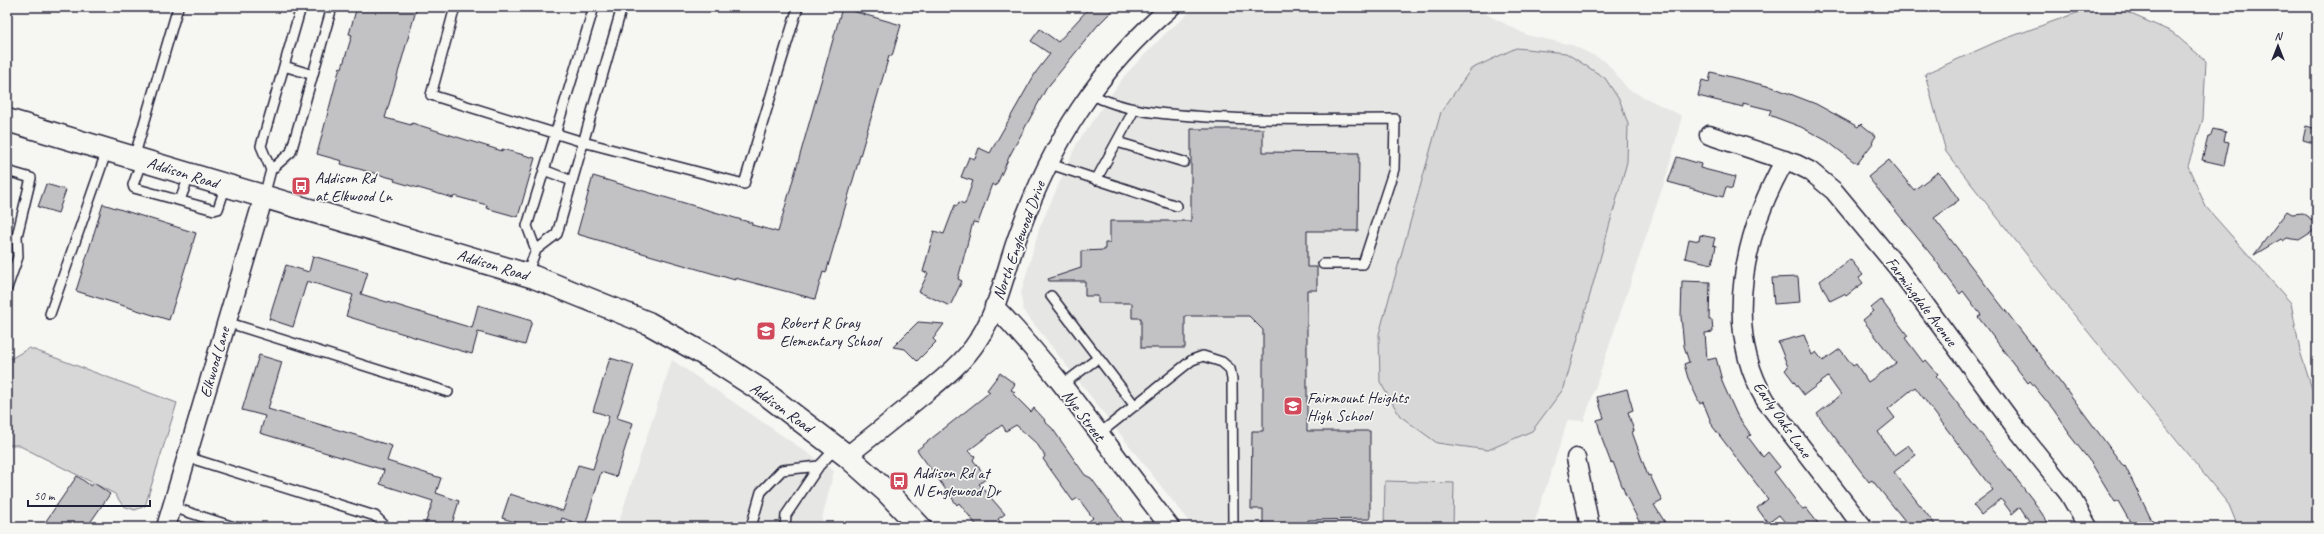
<svg xmlns="http://www.w3.org/2000/svg" width="2324" height="534" viewBox="0 0 2324 534" font-family="Caveat,sans-serif">
	<rect width="100%" height="100%" fill="#f6f6f2"/>
	<filter id="ink" filterUnits="userSpaceOnUse"><feTurbulence type="fractalNoise" baseFrequency=".025" numOctaves="2"/><feDisplacementMap in="SourceGraphic" scale="8" xChannelSelector="R" yChannelSelector="G"/><feConvolveMatrix kernelMatrix="1 2 1 2 8 2 1 2 1" color-interpolation-filters="sRGB"/></filter>
	<g filter="url(#ink)">
		<path fill="#e6e6e4" d="M1196,7H1472L1527,35L1572,45L1605,61L1628,89L1682,116L1668,171L1584,421L1568,420L1533,527H1193L1023,310L1021,293L1039,229L1077,143L1125,75L1165,34Z
			M672,360L834,471L820,527H617Z"/>
		<path fill="#d7d7d7" stroke="#7c7c89" d="M2093,7H2115L2172,32L2206,61L2203,119L2188,166L2206,207L2291,303L2300,351L2313,392L2317,397V527H2238L2229,505L2067,306L1946,152L1925,74L1996,42Z
			M1516,48L1566,53L1605,78L1620,101L1628,124L1627,162L1564,388L1532,431L1488,450L1437,443L1400,416L1380,382L1379,334L1441,112L1471,69Z
			M29,348L177,403L145,506L135,510L123,506L115,494L18,445H7V361Z
			M1385,481L1454,483L1453,527H1384Z"/>
		<path fill="#c2c2c4" stroke="#22223b" d="M357,7H417L385,118L411,125L412,123L502,151V149L535,158L518,217L486,208L487,205L454,196L453,198L394,181L395,179L341,164L342,161L317,154L340,67L342,68L352,35L349,34Z
			M1090,7H1116L1098,25L1046,89L1010,155L996,186L992,184L978,223L973,222L958,279L962,281L950,306L919,292L928,273L923,272L934,231L944,234L955,205L957,206L959,202L965,204L973,181L961,177L969,157L975,159L979,148L990,153L1036,72L1050,54L1031,41L1040,29L1058,42Z
			M842,8L901,25L892,56H889L826,273L823,272L815,299L735,278V280L577,234L593,176L752,223V225L778,232Z
			M1711,72L1767,86V85L1816,104L1858,127L1861,124L1876,136L1872,142L1873,143L1857,164L1827,141L1801,127L1769,115L1771,110L1743,103V107L1698,96L1702,80L1709,82Z
			M2306,126L2317,129V144L2303,140Z
			M1191,129H1263V152L1359,153L1358,231H1307V267H1317V290H1307V431H1370V519L1308,520V527H1263V509H1251L1252,431H1263V330L1249,316H1185V348H1141V318H1132V303H1098V296H1085V281H1049L1048,279L1081,268V251L1105,250V243H1110V221H1191Z
			M2213,129L2226,132L2224,141L2229,142L2224,165L2202,160L2208,137H2210Z
			M1677,157L1701,164L1700,168L1735,177L1732,189L1726,187L1723,197L1668,182Z
			M1889,160L1914,190L1938,172L1944,178L1959,200L1934,218L2066,389L2124,467L2125,466L2155,527H2133L2118,501L2115,502L2092,464L2068,433L2069,432L2053,409L2030,381L2028,383L1978,317L1981,315L1963,291L1960,294L1933,257L1868,177Z
			M46,184L66,190L58,213L38,207Z
			M103,204L196,233L169,320L76,291Z
			M2287,211L2292,214L2303,213L2309,217L2315,225V230L2299,240L2287,238L2283,241L2281,239L2254,255Z
			M1700,235L1715,238L1713,245L1716,246L1712,264L1685,258L1689,239L1699,241Z
			M313,256L368,272L361,294L416,311L472,328L478,305L532,321L525,345L478,332L472,354L417,338L346,316L353,295L307,281L293,327L269,319L286,265L309,272Z
			M1850,259L1863,275L1859,278L1863,283L1846,296L1844,294L1830,301L1820,281Z
			M1798,277L1800,302L1774,304L1772,278Z
			M1682,281L1710,282L1709,320H1712L1713,332L1705,333L1707,360L1716,358L1723,384L1737,415L1751,435L1748,437L1763,457L1768,452L1780,467L1774,472L1802,509L1806,508L1821,527H1789L1779,515L1768,523L1757,508L1768,499L1713,427L1703,402L1700,404L1688,378L1684,364L1689,362L1684,346L1681,317Z
			M1881,300L1908,336L1905,338L1923,362L1926,360L1938,374L1936,376L2032,499L2051,527H2033L2020,507L2012,514L2001,499L1981,515L1973,505L1993,490L1915,387L1888,409L1895,418L1878,432L1894,455L1908,445L1916,455L1894,472L1937,527H1910L1872,480L1869,482L1817,414L1841,395L1828,377L1804,395L1785,370L1788,367L1778,342L1804,335L1812,355L1816,352L1823,361L1840,349L1853,366L1856,364L1868,382L1896,363L1863,320L1874,311L1871,308Z
			M918,322L944,324L933,339L936,342L917,361L905,349L893,347Z
			M259,355L282,362L268,409L392,446L387,461L441,478L436,493L459,501L451,527H424L433,501L380,484L384,470L260,433L265,416L242,410Z
			M610,358L634,365L617,418L633,423L616,477L601,472L585,526L562,518L559,527H531L502,518L510,494L563,511L578,465L593,469L609,416L593,411Z
			M1000,373L1015,384L1011,390L1015,392L1013,394L1031,412L1034,408L1045,420L1044,421L1052,428L1085,475L1091,478L1127,527H1081L1093,518L1078,498L1073,501L1043,459L1045,456L1037,444L1016,425L1006,431L1002,425L968,451L975,456L973,460L987,478L979,484L1005,514L998,519L1004,527H978L959,503L957,505L917,450L990,392L987,390Z
			M1627,389L1633,410L1628,412L1634,431L1632,432L1648,476L1650,475L1662,501L1654,505L1668,527H1642L1626,496L1613,462L1611,463L1603,442L1597,420L1604,418L1597,397Z
			M77,476L91,486L94,483L110,494L87,527H54L46,521Z"/>
		<g fill="none" stroke-linecap="round" stroke-linejoin="round">
			<g stroke="#22223b" stroke-width="12">
				<path id="service" d="M301,7L261,146L271,170L291,152L332,7
					M455,7L431,95L583,142L744,184L798,7
					M594,7L527,226L536,250L557,234L622,7
					M284,66L313,75
					M1090,94C1129,113 1165,114 1208,117C1270,121 1333,119 1395,119L1394,169L1363,264H1323
					M1117,142L1184,162
					M134,158L178,7
					M142,160L133,185L134,188L214,210L218,209L226,185
					M1047,163L1177,206
					M544,170L572,181
					M7,171L31,178L17,236L18,257L7,288
					M1096,180L1134,110
					M264,196L271,170
					M180,200L190,174
					M527,274L536,250
					M1051,296L1135,406
					M50,314L107,150
					M226,322L448,392
					M1062,385L1098,358
					M1099,434L1192,360L1203,356L1222,362L1230,369L1232,379L1233,527
					M187,457L375,516L386,527
					M172,507L234,527
					M751,527L761,492L782,470L819,466L836,448
					M785,527L786,515L819,466"/>
			</g>
			<g stroke="#22223b" stroke-width="21">
				<path id="minor" d="M1709,135L1796,164L1810,171L1834,191L1898,268L2013,424L2069,494L2088,527
					M1785,160C1745,231 1721,326 1766,401L1863,527
					M994,306C1059,373 1112,453 1170,527
					M847,456C871,437 895,418 918,399C940,381 963,364 978,340C999,309 1006,267 1019,233C1052,142 1097,70 1171,7
					M1576,458L1590,527
					M166,527L264,196"/>
			</g>
			<g stroke="#22223b" stroke-width="25">
				<path id="tertiary" d="M7,120L534,277L648,323L711,358L762,391L847,456L886,491L920,527"/>
			</g>
			<use href="#service" stroke="#f6f6f2" stroke-width="9"/>
			<use href="#minor" stroke="#f6f6f2" stroke-width="18"/>
			<use href="#tertiary" stroke="#f6f6f2" stroke-width="22"/>
		</g>
	</g>
	<defs>
		<g id="bus-square" transform="scale(1)"><rect x="-9" y="-9" width="18" height="18" rx="4" fill="#d1495b" stroke="#f6f6f2"/><path d="M-5-6H5V4H4V6H2V4H-2V6H-4V4H-5ZM-3.5-4V0h7V-4ZM-3.5 1.2v1.5H-2V1.2ZM2 1.2v1.5H3.5V1.2Z" fill="#fff"/></g>
		<g id="school-square" transform="scale(1)"><rect x="-9" y="-9" width="18" height="18" rx="4" fill="#d1495b" stroke="#f6f6f2"/><path d="M0-5L7-2L0 1L-7-2ZM-4 1L0 2.5L4 1V4Q0 6-4 4Z" fill="#fff"/></g>
	</defs>
	<g fill-rule="evenodd">
		<use href="#bus-square" x="301" y="186"/>
		<use href="#school-square" x="766" y="331"/>
		<use href="#school-square" x="1293" y="406"/>
		<use href="#bus-square" x="899" y="481"/>
	</g>
	<g text-anchor="middle" stroke-width="3.5" stroke-linejoin="round" paint-order="stroke">
		<g font-size="16" fill="#22223b" stroke="#f6f6f2">
			<text transform="translate(183 172) rotate(17)" y="6">Addison Road</text>
			<text transform="translate(1018 240) rotate(-70)" y="6">North Englewood Drive</text>
			<text transform="translate(493 264) rotate(17)" y="6">Addison Road</text>
			<text transform="translate(1922 301) rotate(53)" y="6">Farmingdale Avenue</text>
			<text transform="translate(214 362) rotate(-74)" y="6">Elkwood Lane</text>
			<text transform="translate(782 407) rotate(36)" y="6">Addison Road</text>
			<text transform="translate(1084 415) rotate(53)" y="6">Nye Street</text>
			<text transform="translate(1783 419) rotate(55)" y="6">Early Oaks Lane</text>
		</g>
		<g font-size="16" fill="#22223b" stroke="#f6f6f2" text-anchor="start">
			<text x="315" y="183">Addison Rd<tspan x="315" dy="18">at Elkwood Ln</tspan></text>
			<text x="780" y="328">Robert R Gray<tspan x="780" dy="18">Elementary School</tspan></text>
			<text x="1307" y="403">Fairmount Heights<tspan x="1307" dy="18">High School</tspan></text>
			<text x="913" y="478">Addison Rd at<tspan x="913" dy="18">N Englewood Dr</tspan></text>
		</g>
	</g>
	<rect width="2324" height="534" fill="none" stroke="#f6f6f2" stroke-width="24"/>
	<rect x="12" y="12" width="2300" height="510" fill="none" stroke="#22223b" stroke-width="1.5" filter="url(#ink)"/>
	<g transform="translate(2278 46)" stroke="#f6f6f2" stroke-width="3" paint-order="stroke">
	<path d="M0-3L7 15L0 10L-7 15Z" fill="#22223b"/>
	<text y="-6" font-size="11" font-weight="bold" text-anchor="middle" fill="#22223b">N</text>
	</g>
	<path d="M28 500v6h122v-6" fill="none" stroke="#22223b" stroke-width="2"/>
	<text x="34" y="500" font-size="12" fill="#22223b" stroke="#f6f6f2" stroke-width="3" paint-order="stroke">50 m</text>
</svg>
